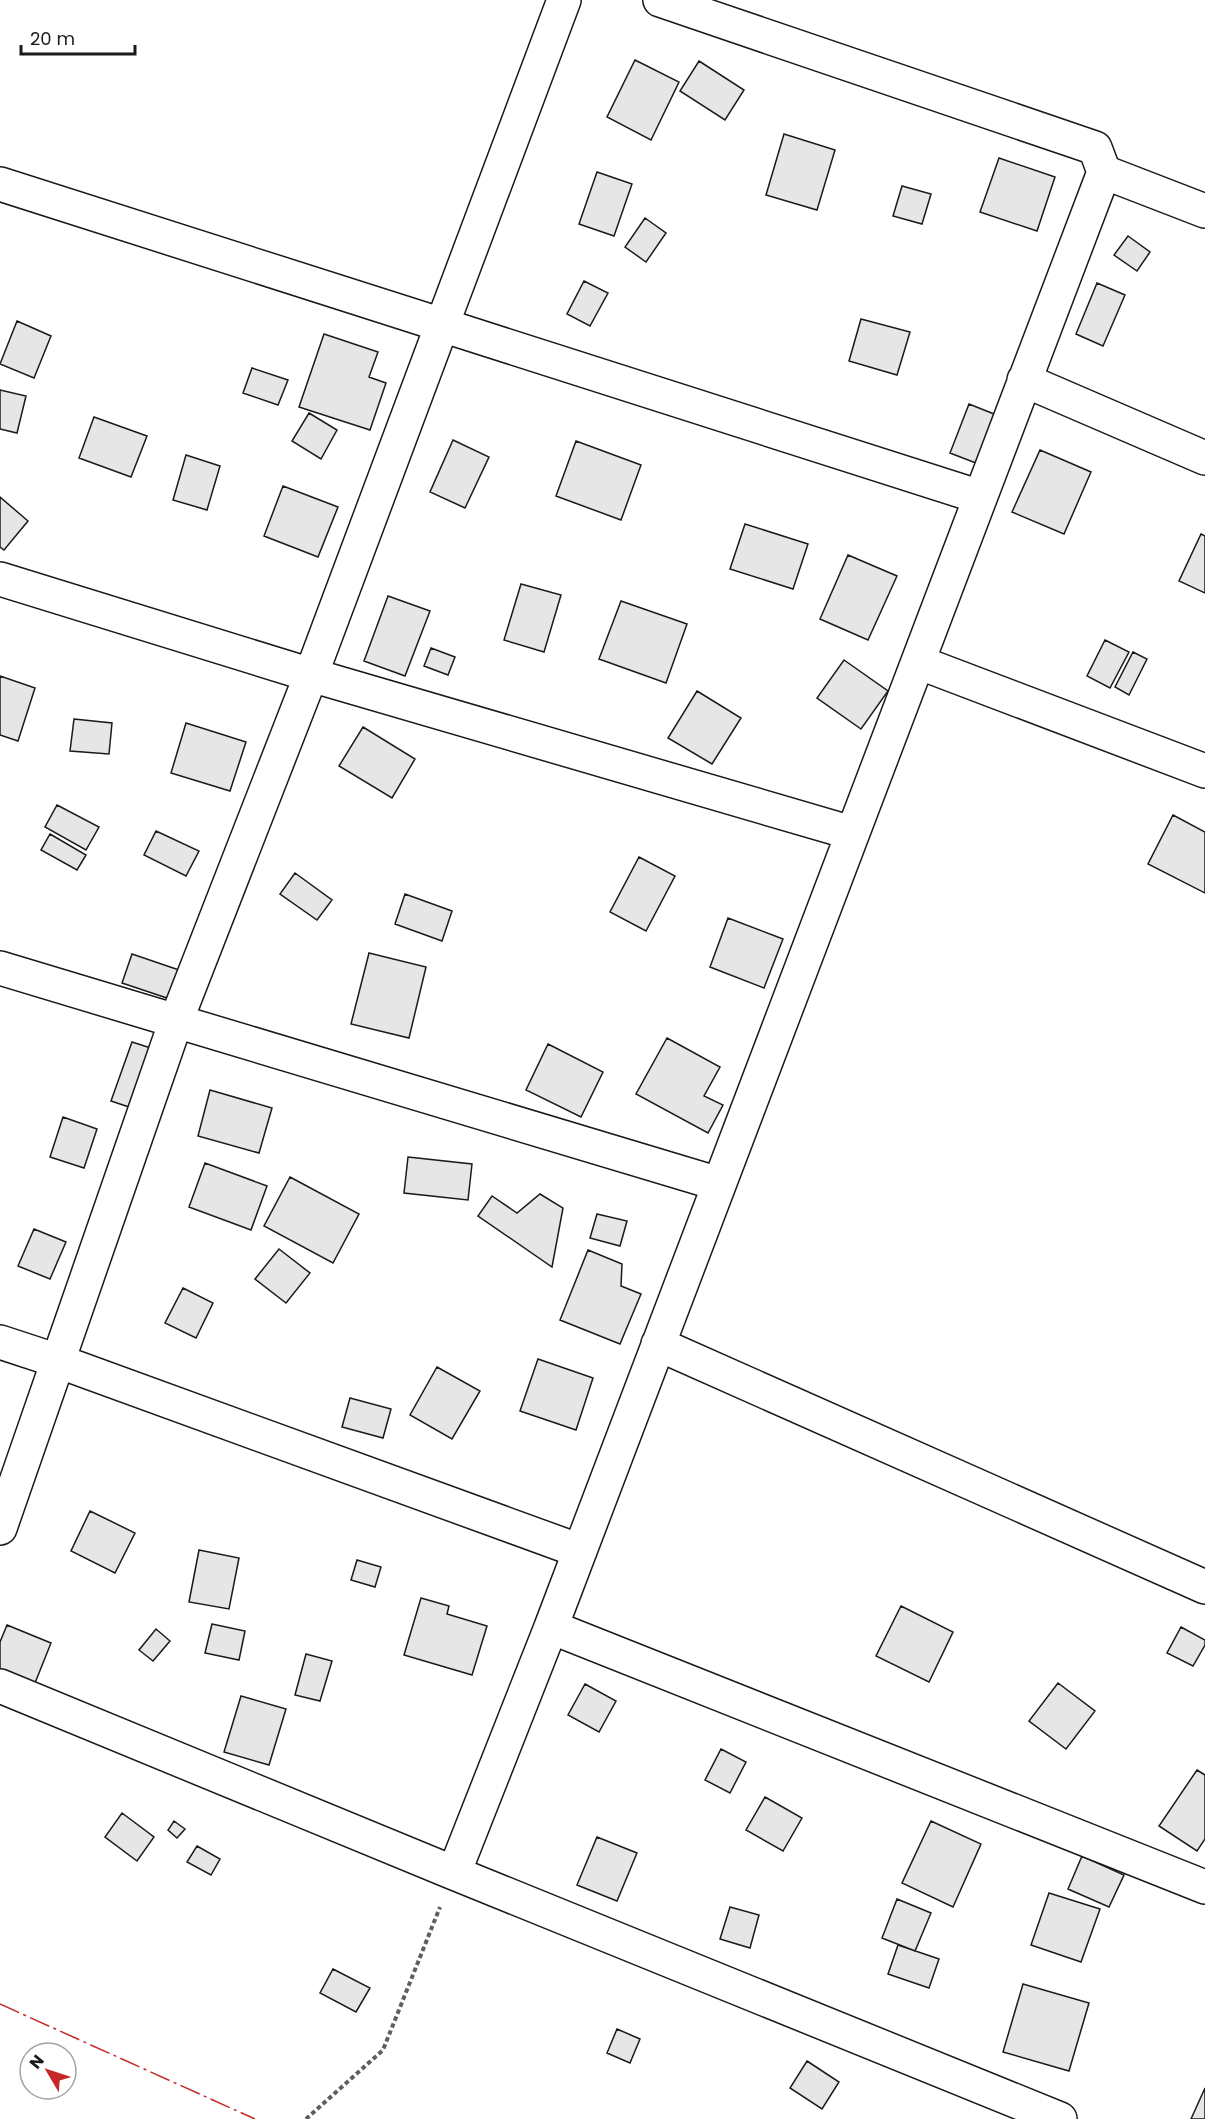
<svg xmlns="http://www.w3.org/2000/svg" width="1205" height="2119" viewBox="0 0 1205 2119" font-family="Poppins,sans-serif">
	<rect width="100%" height="100%" fill="#fff"/>
	<path fill="#e6e6e6" stroke="#1a1a1a" stroke-width="1.5" d="M635,60L679,82L651,140L607,117Z
		M699,61L744,90L725,120L680,91Z
		M784,134L835,150L817,210L766,195Z
		M999,158L1055,177L1037,231L980,212Z
		M597,172L632,184L614,236L579,224Z
		M902,186L931,194L922,224L893,216Z
		M645,218L666,233L646,262L625,247Z
		M1128,236L1150,252L1137,271L1114,255Z
		M584,281L608,293L590,326L567,314Z
		M1097,283L1125,295L1103,346L1076,334Z
		M861,319L910,332L897,375L849,361Z
		M17,321L51,336L34,378L0,364Z
		M324,334L378,352L369,377L386,383L370,430L299,407Z
		M252,368L288,380L278,405L243,393Z
		M0,390L26,396L17,433L0,429Z
		M969,404L999,416L981,465L950,453Z
		M309,413L337,430L321,459L292,441Z
		M94,417L147,436L131,477L79,458Z
		M453,440L489,457L465,508L430,492Z
		M576,441L641,465L621,520L556,496Z
		M1040,450L1091,472L1064,534L1012,512Z
		M186,455L220,466L207,510L173,500Z
		M283,486L338,507L318,557L264,536Z
		M0,497L28,521L4,550L0,547Z
		M745,524L808,544L793,589L730,569Z
		M1201,534L1205,536V593L1179,581Z
		M848,555L897,576L868,640L820,619Z
		M521,584L561,595L544,652L504,640Z
		M388,596L430,611L405,676L364,661Z
		M621,601L687,624L666,683L599,659Z
		M1105,640L1129,652L1110,688L1087,676Z
		M431,648L455,657L448,675L424,666Z
		M1133,652L1147,659L1129,695L1115,687Z
		M844,660L888,691L861,729L817,698Z
		M0,676L35,688L18,741L0,735Z
		M697,691L741,718L712,764L668,738Z
		M74,719L112,723L109,754L70,751Z
		M186,723L246,742L230,791L171,773Z
		M363,727L415,759L392,798L339,766Z
		M57,805L99,827L86,850L45,827Z
		M1173,815L1205,832V893L1148,864Z
		M156,831L199,851L186,876L144,855Z
		M50,834L86,855L77,870L41,850Z
		M639,857L675,876L646,931L610,912Z
		M295,873L332,900L317,920L280,894Z
		M405,894L452,911L442,941L395,924Z
		M728,918L783,939L764,988L710,967Z
		M369,953L426,967L409,1038L351,1024Z
		M132,954L182,971L173,1000L122,983Z
		M667,1038L720,1067L704,1096L723,1105L708,1133L636,1094Z
		M132,1042L157,1050L135,1109L111,1101Z
		M548,1044L603,1072L581,1117L526,1090Z
		M210,1090L272,1108L259,1153L198,1136Z
		M63,1117L97,1129L84,1168L50,1157Z
		M408,1157L472,1164L468,1200L404,1193Z
		M205,1163L267,1186L251,1230L189,1207Z
		M290,1177L359,1214L333,1263L264,1226Z
		M540,1194L563,1208L552,1267L478,1216L492,1196L517,1213Z
		M597,1214L627,1221L620,1246L590,1238Z
		M34,1229L66,1242L50,1279L18,1266Z
		M279,1249L310,1273L286,1303L255,1279Z
		M588,1250L622,1264L621,1286L641,1294L620,1344L560,1320Z
		M183,1288L213,1303L196,1338L165,1323Z
		M538,1359L593,1378L576,1430L520,1411Z
		M437,1367L480,1391L452,1439L410,1415Z
		M350,1398L391,1409L383,1438L342,1427Z
		M90,1511L135,1533L115,1573L71,1551Z
		M199,1550L239,1558L229,1609L189,1602Z
		M357,1560L381,1567L375,1587L351,1580Z
		M421,1598L449,1606L447,1614L487,1626L472,1675L404,1655Z
		M901,1606L953,1632L929,1682L876,1656Z
		M212,1624L245,1631L239,1660L205,1653Z
		M7,1625L51,1643L33,1688L0,1675V1642Z
		M1181,1627L1205,1640V1645L1193,1666L1167,1653Z
		M156,1629L170,1641L153,1661L139,1650Z
		M306,1654L332,1661L320,1701L295,1695Z
		M1058,1683L1095,1711L1066,1749L1029,1721Z
		M585,1684L616,1701L599,1732L568,1715Z
		M241,1696L286,1709L269,1765L224,1752Z
		M721,1749L746,1762L730,1793L705,1780Z
		M1197,1770L1205,1775V1839L1197,1851L1159,1826Z
		M765,1797L802,1818L783,1851L746,1830Z
		M122,1813L154,1837L137,1861L105,1837Z
		M174,1821L185,1829L177,1838L168,1830Z
		M931,1821L981,1844L953,1907L902,1883Z
		M597,1837L637,1853L617,1901L577,1885Z
		M197,1846L220,1859L211,1875L187,1862Z
		M1082,1856L1124,1875L1109,1907L1068,1889Z
		M1049,1893L1100,1909L1081,1962L1031,1945Z
		M897,1899L931,1913L915,1951L882,1938Z
		M730,1907L759,1915L750,1948L720,1939Z
		M898,1945L939,1959L929,1988L888,1974Z
		M333,1969L370,1988L356,2012L320,1993Z
		M1023,1984L1089,2003L1069,2071L1003,2052Z
		M617,2029L640,2039L630,2063L607,2053Z
		M807,2061L839,2082L822,2109L790,2088Z
		M1205,2088V2119H1191Z"/>
	<g fill="none" stroke-linecap="round" stroke-linejoin="round">
		<g stroke="#1a1a1a" stroke-width="36">
			<path id="street" d="M660,0L1095,148L1104,172
				M0,184L442,325L564,0
				M1205,211L1104,172L551,1627L1205,1887
				M1024,380L1205,458
				M0,579L311,675L852,833
				M918,662L1205,771
				M0,968L176,1021L311,675L442,325L980,497
				M0,1342L58,1361L0,1528
				M658,1344L1205,1587
				M580,1551L58,1361L176,1021L719,1184
				M551,1627L454,1873L1060,2119
				M0,1686L454,1873"/>
		</g>
		<path stroke="#5f5f5f" stroke-width="4" stroke-dasharray="4.5 3" stroke-linecap="butt" d="M306,2119L383,2050L440,1907"/>
		<use href="#street" stroke="#fff" stroke-width="33"/>
		<path stroke="#c62828" stroke-width="1.5" stroke-dasharray="21 4.5 3 4.5" stroke-linecap="butt" d="M0,2004L255,2119"/>
	</g>
	<g transform="translate(48 2071) rotate(309)"><circle r="28" fill="#ffffff" stroke="#a3a3a3" stroke-width="1.5"/>
	<path d="M0-4.5L10 22L0 15L-10 22Z" fill="#c62828"/>
	<text y="-9" font-size="16" font-weight="bold" text-anchor="middle" fill="#1a1a1a">N</text>
	</g>
	<path d="M21 45v9h114v-9" fill="none" stroke="#1a1a1a" stroke-width="3"/>
	<text x="30" y="45" font-size="18" fill="#1a1a1a" stroke="#ffffff" stroke-width="4.5" paint-order="stroke">20 m</text>
</svg>
